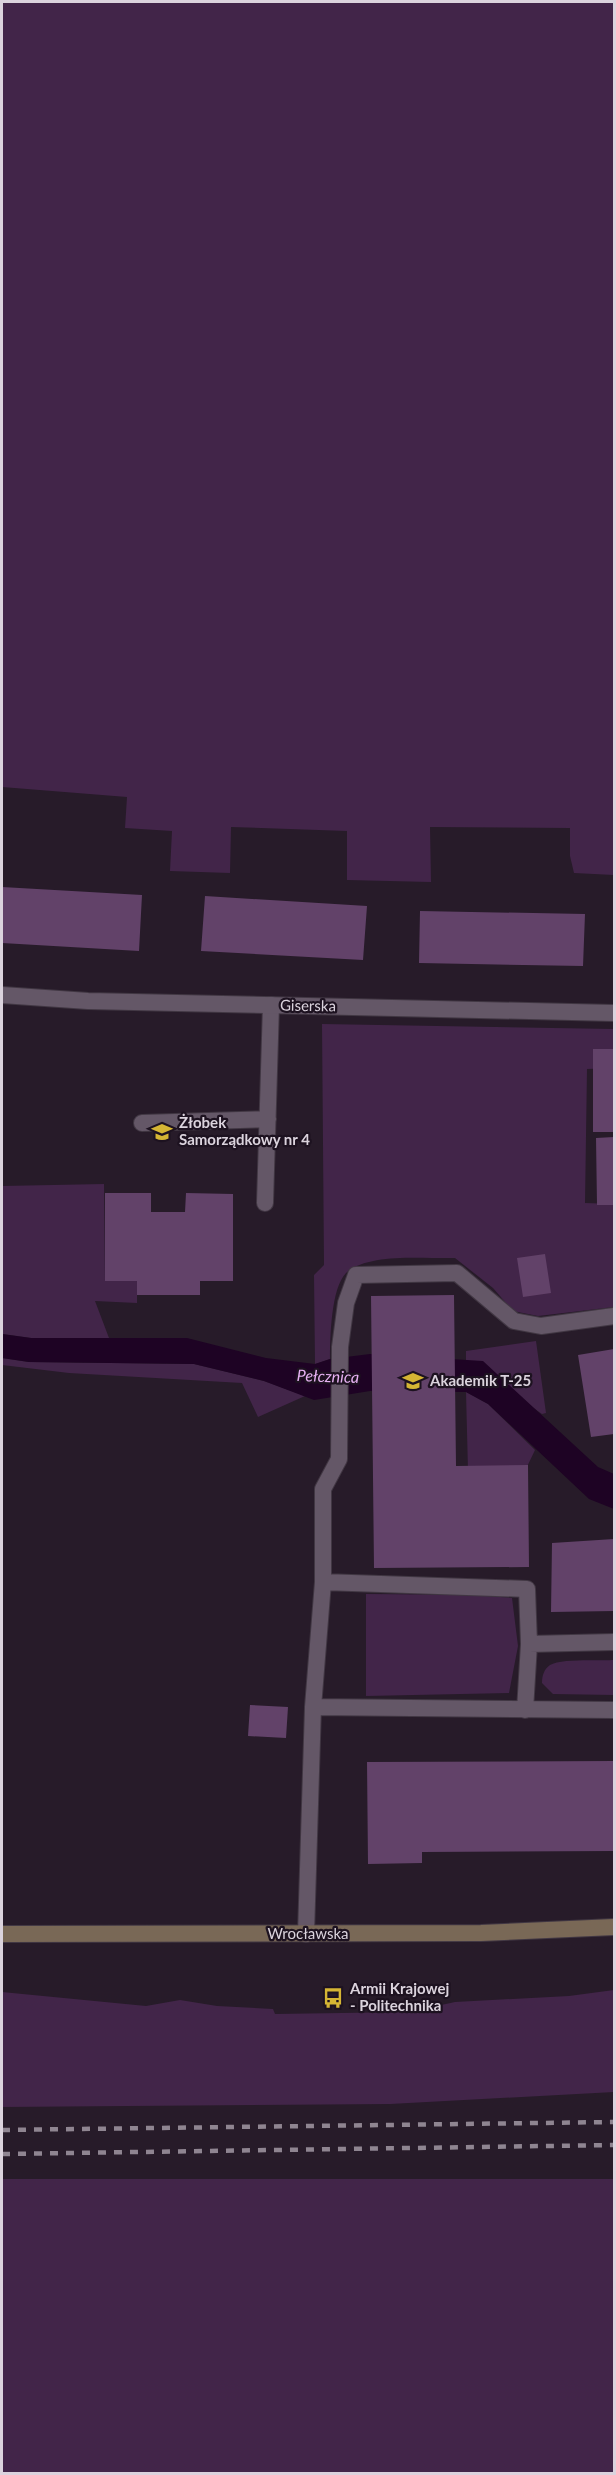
<svg xmlns="http://www.w3.org/2000/svg" width="616" height="2475" viewBox="0 0 616 2475" font-family="Lato,sans-serif">
	<rect width="100%" height="100%" fill="#271b29"/>
	<path fill="#422549" d="M2,2H614V875L574,873L570,856V828L430,827L431,882L347,880V831L231,827L230,873L170,871L172,831L125,828L127,797L2,787Z
		M322,1024L614,1029V1068L587,1069L585,1203L614,1204V1307L538,1316L513,1311L493,1288L455,1258C427,1259 368,1252 346,1273C331,1288 330,1338 330,1359L315,1364L314,1275L324,1265Z
		M104,1184L105,1280L137,1281V1303L95,1301L109,1338H31L2,1334V1186Z
		M536,1341L546,1413L542,1414L466,1361V1351Z
		M2,1358L29,1362L194,1364L264,1381L305,1396L258,1417L242,1383L69,1373L2,1365Z
		M466,1392L488,1404L535,1450L525,1471H468Z
		M366,1594L476,1595L512,1598L518,1646L509,1693L366,1696Z
		M614,1660V1695L553,1694L542,1683C542,1676 544,1669 550,1665C561,1658 600,1661 614,1660Z
		M614,1990V2092L390,2104L2,2107V1992L146,2006L180,2000L217,2006L273,2009L275,2014L409,2012L455,2002L569,1996Z
		M2,2179H614V2473H2Z"/>
	<path fill="#1e0324" d="M2,1334L31,1338H187L266,1358L315,1364L330,1359L370,1354L483,1361L598,1467L614,1474V1509L589,1499L488,1404L466,1392L370,1391L314,1400L264,1381L194,1364L29,1362L2,1358Z"/>
	<path fill="#624269" d="M2,887L142,895L139,951L2,943Z
		M205,896L367,906L363,960L201,951Z
		M420,911L585,914L583,966L419,963Z
		M593,1049H614V1132H593Z
		M614,1137V1205H597L596,1138Z
		M105,1193H151V1212H185L186,1193L233,1194V1281H200V1295H137V1281H105Z
		M545,1254L551,1293L523,1297L517,1258Z
		M454,1295L456,1466L528,1465L529,1567L374,1568L371,1296Z
		M614,1349V1434L591,1437L578,1355Z
		M614,1539V1611L551,1612L552,1543Z
		M250,1705L288,1707L286,1738L248,1736Z
		M614,1761V1851L422,1852V1863L368,1864L367,1762Z"/>
	<g fill="none" stroke-linecap="round" stroke-linejoin="round">
		<g stroke="#413743" stroke-width="18">
			<path id="service" d="M142,1123L268,1119
				M265,1203L271,1005
				M323,1582L527,1589L529,1644L614,1642
				M313,1707L614,1710
				M525,1710L529,1644
				M306,1934L313,1707L323,1582V1489L339,1459L340,1347L346,1303L356,1275L457,1273L514,1321L541,1326L614,1316"/>
		</g>
		<g stroke="#413743" stroke-width="18">
			<path id="minor" d="M2,995L88,1001L614,1013"/>
		</g>
		<g stroke="#413743" stroke-width="18">
			<path id="secondary" d="M2,1934L481,1933L614,1927"/>
		</g>
		<use href="#service" stroke="#645767" stroke-width="16"/>
		<use href="#minor" stroke="#645767" stroke-width="16"/>
		<use href="#secondary" stroke="#796856" stroke-width="16"/>
		<path stroke="#8f8591" stroke-width="4.5" stroke-dasharray="8 8" stroke-linecap="butt" d="M2,2130L614,2122
			M2,2154L614,2145"/>
	</g>
	<defs>
		<g id="school-bare" transform="scale(1.62)"><path d="M0-5L7-2L0 1L-7-2ZM-4 1L0 2.5L4 1V4Q0 6-4 4Z" fill="#d5b534" stroke="#1d1220" stroke-width="2.5" paint-order="stroke"/></g>
		<g id="university-bare" transform="scale(1.62)"><path d="M0-5L7-2L0 1L-7-2ZM-4 1L0 2.5L4 1V4Q0 6-4 4Z" fill="#d5b534" stroke="#1d1220" stroke-width="2.5" paint-order="stroke"/></g>
		<g id="bus-bare" transform="scale(1.62)"><path d="M-5-6H5V4H4V6H2V4H-2V6H-4V4H-5ZM-3.5-4V0h7V-4ZM-3.5 1.2v1.5H-2V1.2ZM2 1.2v1.5H3.5V1.2Z" fill="#d5b534" stroke="#1d1220" stroke-width="2.5" paint-order="stroke"/></g>
	</defs>
	<g fill-rule="evenodd">
		<use href="#school-bare" x="162" y="1132"/>
		<use href="#university-bare" x="413" y="1381"/>
		<use href="#bus-bare" x="333" y="1998"/>
	</g>
	<g text-anchor="middle" stroke-width="4.5" stroke-linejoin="round" paint-order="stroke">
		<g font-size="15" fill="#dbd3dd" stroke="#1d1220">
			<text transform="translate(308 1006) rotate(1)" y="5">Giserska</text>
			<text x="308" y="1939">Wrocławska</text>
		</g>
		<g font-size="15" font-weight="bold" fill="#dbd3dd" stroke="#1d1220" text-anchor="start">
			<text x="179" y="1128">Żłobek<tspan x="179" dy="17">Samorządkowy nr 4</tspan></text>
			<text x="430" y="1386">Akademik T-25</text>
			<text x="350" y="1994">Armii Krajowej<tspan x="350" dy="17">- Politechnika</tspan></text>
		</g>
		<g font-size="16" font-style="italic" fill="#e6b1f2" stroke="#1d1220">
			<text transform="translate(328 1376) rotate(2)" y="6">Pełcznica</text>
		</g>
	</g>
	<rect width="616" height="2475" fill="none" stroke="#dbd3dd" stroke-width="6"/>
</svg>
